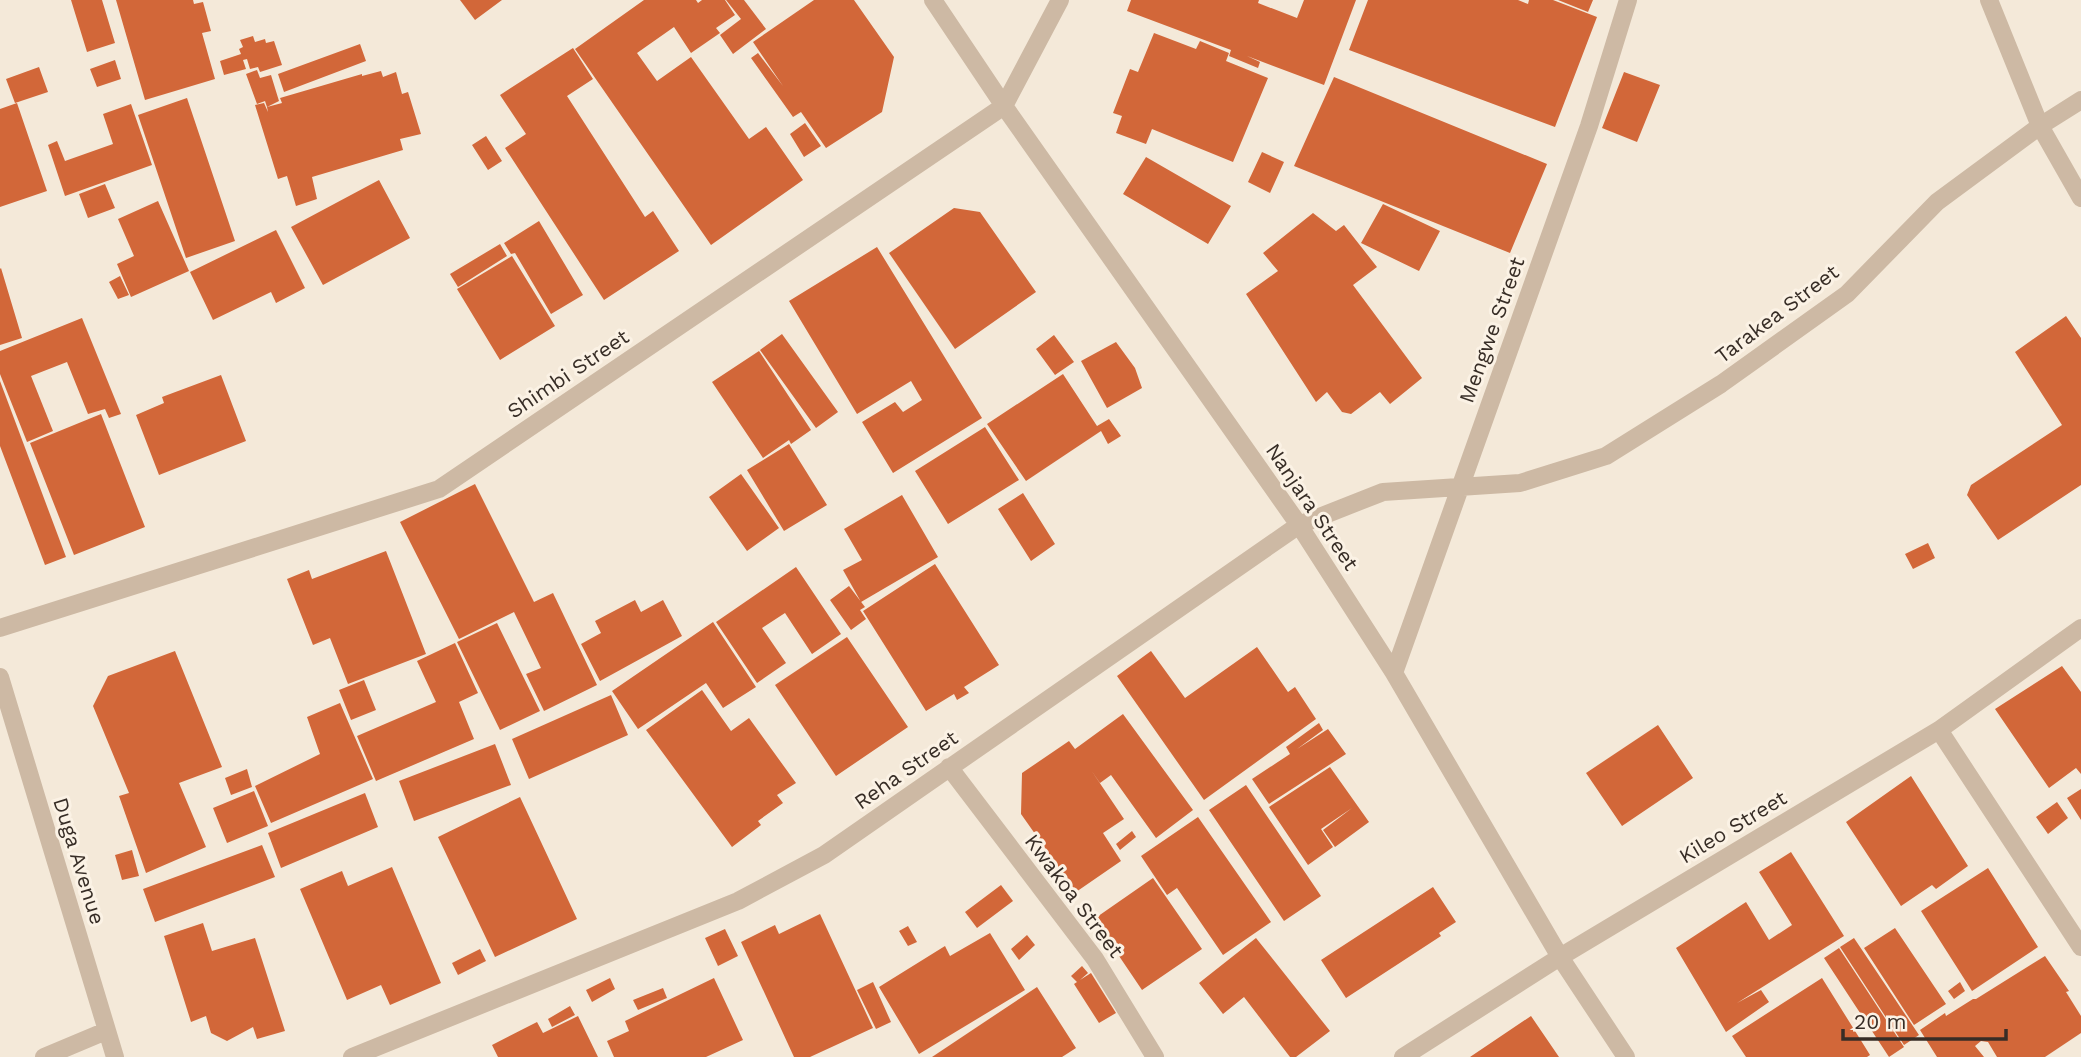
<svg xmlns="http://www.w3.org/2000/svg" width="2081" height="1057" viewBox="0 0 2081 1057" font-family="'Work Sans',sans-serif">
	<rect width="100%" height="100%" fill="#f4e9d9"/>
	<path fill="#d26739" d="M71,0H102L115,43L87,52Z
		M116,0H193L194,4L203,2L211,31L202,33L215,79L145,100Z
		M460,0H502L475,20Z
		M644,0H696L698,3L702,0H725L735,15L716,28L720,33L691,53L674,27L637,53L657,81L691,57L749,139L766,127L803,180L711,245L575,49Z
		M726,0H744L766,29L733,54L720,35L741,19Z
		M814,0H854L894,57L882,112L826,148L801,112L793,117L751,58L758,53L783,86L753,42Z
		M1131,0H1259L1258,3L1297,18L1304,0H1356L1324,85L1247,56L1260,62L1258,68L1229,56L1231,50L1127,11Z
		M1368,0H1518L1528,4L1529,0H1553L1597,17L1555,127L1349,50Z
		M1558,0H1593L1588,12Z
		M1154,33L1196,49L1200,41L1229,53L1226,61L1268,78L1233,162L1152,129L1146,144L1116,133L1122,116L1113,113L1130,69L1138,72Z
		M253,36L255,42L265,39L266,43L274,41L282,65L260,72L258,67L250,69L247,59L243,60L246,69L224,75L220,61L241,54L239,49L243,47L240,40Z
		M360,44L366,61L284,92L278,74Z
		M573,48L593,79L567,96L645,217L653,211L679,251L604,300L505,148L526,134L500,95Z
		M115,60L121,79L97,87L90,69Z
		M39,67L48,92L15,103L6,79Z
		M257,70L260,78L271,75L279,101L267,107L265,101L257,104L246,74Z
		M381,71L383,77L396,72L402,94L408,92L421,134L400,139L403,150L312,177L317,199L296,206L287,176L278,179L255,105L264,103L268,112L267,107L282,103L280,98L362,74V76Z
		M1624,72L1660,85L1637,142L1602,128Z
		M1334,77L1547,164L1510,253L1294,166Z
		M187,98L235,241L186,258L138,115Z
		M17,103L47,191L0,207V109Z
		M131,104L152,165L65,196L48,145L57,141L65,161L113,144L103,114Z
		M805,123L821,146L804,157L790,134Z
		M486,136L502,161L488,170L472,145Z
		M1262,152L1284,162L1270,193L1248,182Z
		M1146,157L1231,206L1208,244L1123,194Z
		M379,180L410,238L323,285L291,227Z
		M105,184L115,208L88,218L79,194Z
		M158,201L189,271L131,297L117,264L134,256L118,219Z
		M1383,204L1440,231L1419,271L1361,243Z
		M954,208L980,212L1036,292L955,349L889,253Z
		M1313,213L1336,231L1344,225L1377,267L1353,285L1422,378L1390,404L1380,392L1351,414L1342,412L1327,392L1316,402L1246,294L1278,271L1263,253Z
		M539,221L583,295L551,314L515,253L511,254L504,243Z
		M276,230L305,288L276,303L271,292L213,320L190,272Z
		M500,244L507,256L458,287L450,274Z
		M877,247L982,418L893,473L862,422L895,402L903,412L922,400L911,381L857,414L789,301Z
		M512,256L555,326L500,360L457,289Z
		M1,268L22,338L0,345V269Z
		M120,276L129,295L118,299L109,282Z
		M2066,316L2081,338V485L1998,540L1967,495L1971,485L2062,425L2015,352Z
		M82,318L121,414L109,418L105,409L88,414L67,362L31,376L53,431L27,442L0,374V351Z
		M782,334L838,412L816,428L760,350Z
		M1054,335L1074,362L1055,375L1036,349Z
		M1116,342L1135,368L1142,388L1107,408L1081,361Z
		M759,351L811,430L791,444L789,440L763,458L712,382Z
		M1063,374L1097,426L1109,419L1121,436L1108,444L1101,431L1026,481L987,424Z
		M221,375L246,441L159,475L136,415L164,403L162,397Z
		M0,381L66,557L45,565L0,446Z
		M101,414L145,527L74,555L30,443Z
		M985,427L1019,480L948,524L915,471Z
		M789,444L827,505L784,531L747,470Z
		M741,474L779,528L747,551L709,497Z
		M475,484L534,602L553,593L597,685L544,711L526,674L541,668L514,612L459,639L400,522Z
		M1023,493L1055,544L1031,561L998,509Z
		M902,495L938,557L861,602L843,570L862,560L844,529Z
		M1928,543L1935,558L1913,569L1905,554Z
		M386,551L426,654L348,684L330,638L313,645L287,579L309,570L312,579Z
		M935,564L999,665L964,687L969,693L957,700L954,694L926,711L863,611Z
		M796,567L841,634L812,654L785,613L762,628L786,663L757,683L716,622Z
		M849,586L865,607L860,610L866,619L851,630L830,600Z
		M635,600L641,612L663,600L682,636L600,681L581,644L601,633L595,621Z
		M713,622L756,687L723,708L706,683L638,729L612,691Z
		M497,623L540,711L500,730L457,642Z
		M847,637L908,727L836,776L775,685Z
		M455,643L478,693L459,702L474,739L376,781L357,736L436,702L417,661Z
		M1257,647L1288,692L1295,687L1316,719L1204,800L1117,676L1151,651L1185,698Z
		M175,651L222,767L179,783L206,847L146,873L119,796L129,793L93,706L108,676Z
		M2062,666L2081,692V774L2076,768L2049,788L1995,709Z
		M364,680L376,710L351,720L339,690Z
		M702,690L731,731L749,718L796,783L777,795L783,803L758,821L761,825L732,847L646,730Z
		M611,695L628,735L529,779L512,739Z
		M340,703L373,779L271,823L255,786L320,754L307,717Z
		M1123,714L1193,810L1156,838L1111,775L1100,783L1091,770L1124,819L1103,833L1121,861L1076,892L1021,814L1022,773L1069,741L1075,749Z
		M1319,723L1323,730L1297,749L1328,729L1346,754L1269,804L1252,779L1290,754L1286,747Z
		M1658,725L1693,778L1622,826L1586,773Z
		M495,744L511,785L414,821L399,781Z
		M1330,767L1369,822L1335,847L1323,830L1352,808L1321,829L1333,847L1308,865L1269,807Z
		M247,769L252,787L231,795L225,778Z
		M1911,776L1968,866L1936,889L1932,885L1901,906L1846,822Z
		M1246,785L1321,896L1284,921L1209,810Z
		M2081,789V820L2067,798Z
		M254,791L268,826L227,843L213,808Z
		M365,793L378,827L281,868L268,833Z
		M520,797L577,919L495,957L438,837Z
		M2057,802L2068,818L2048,834L2036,817Z
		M1198,817L1271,922L1223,955L1177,888L1167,895L1141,856Z
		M1132,831L1136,837L1120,850L1116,844Z
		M262,845L275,877L155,922L143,889Z
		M132,850L139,876L122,880L115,855Z
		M1791,852L1844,936L1737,1003L1761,990L1769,1002L1726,1032L1676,948L1746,902L1769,940L1792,925L1759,872Z
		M392,867L441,983L390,1005L381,985L347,1000L300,889L342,871L348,886Z
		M1988,868L2038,947L1972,991L1921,911Z
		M1153,878L1202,949L1142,990L1094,919Z
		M1001,885L1013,901L977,928L965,912Z
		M1433,887L1456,922L1439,933L1441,936L1346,998L1321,960Z
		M820,914L873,1028L810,1057H794L741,942L775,925L779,934Z
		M203,923L212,951L255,938L285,1031L257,1039L253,1027L227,1041L211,1033L206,1016L191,1022L164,936Z
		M908,926L917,942L908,946L899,931Z
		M1895,928L1946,1004L1914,1025L1864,948Z
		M725,929L738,956L718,966L705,938Z
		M990,933L1025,990L919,1054L879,987L945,946L950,956Z
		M1027,935L1035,945L1019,960L1011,949Z
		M1256,938L1330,1031L1296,1057H1290L1244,997L1223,1014L1199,983Z
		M1854,938L1919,1035L1904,1045L1840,947Z
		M1839,948L1904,1047L1889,1057L1824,958Z
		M480,949L486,961L458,975L452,963Z
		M2045,956L2069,991L2066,992L2081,1016V1033L2045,1057H1997L1988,1042L1981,1041L1975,1046L1984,1057H1937L1920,1030L1945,1013L1946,1016L1973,999H1976Z
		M1082,966L1088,973L1080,980L1091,973L1116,1013L1099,1023L1074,984L1077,982L1071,976Z
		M610,978L615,989L592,1002L586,990Z
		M714,978L743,1040L706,1057H614L607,1041L629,1031L625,1021Z
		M1822,978L1870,1055L1867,1057H1746L1732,1036Z
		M873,982L891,1022L876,1029L857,990Z
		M1960,982L1965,991L1954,999L1948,991Z
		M1037,987L1076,1048L1062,1057H932Z
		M663,988L667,998L638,1010L633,1000Z
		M570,1006L575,1015L552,1027L548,1019Z
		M578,1016L598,1057H498L492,1045L537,1022L543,1033Z
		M1531,1016L1559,1057H1470Z"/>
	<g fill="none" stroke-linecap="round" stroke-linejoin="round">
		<path stroke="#cdb9a4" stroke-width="18" d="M933,0L1004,106L1299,525L1394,673L1560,957L1626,1057
			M1989,0L2040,126L2081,198
			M0,628L439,489L1004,106L1060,0
			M1394,673L1589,126L1628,0
			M0,677L115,1057
			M1939,730L2081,947
			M949,767L1095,959L1155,1057
			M44,1057L106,1031
			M352,1057L738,901L824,855L1299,525L1383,492L1520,483L1606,456L1721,384L1847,294L1937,202L2040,126L2081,100
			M1403,1057L1560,957L1939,730L2081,628"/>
	</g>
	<g text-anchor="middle" stroke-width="6" stroke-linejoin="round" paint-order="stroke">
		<g font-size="21" fill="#372d26" stroke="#fbf2e5">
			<text transform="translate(1777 314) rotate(-37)" y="7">Tarakea Street</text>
			<text transform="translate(1492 330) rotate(-70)" y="7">Mengwe Street</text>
			<text transform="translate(568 374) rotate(-34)" y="7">Shimbi Street</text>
			<text transform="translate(1312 507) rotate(56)" y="7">Nanjara Street</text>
			<text transform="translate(906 770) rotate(-35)" y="7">Reha Street</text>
			<text transform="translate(1733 827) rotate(-31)" y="7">Kileo Street</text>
			<text transform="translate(79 861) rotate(73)" y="7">Duga Avenue</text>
			<text transform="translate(1074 896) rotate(53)" y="7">Kwakoa Street</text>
		</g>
	</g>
	<path d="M1843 1029v10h163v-10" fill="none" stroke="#372d26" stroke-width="3.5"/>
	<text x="1854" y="1029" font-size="21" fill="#372d26" stroke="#fbf2e5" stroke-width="5" paint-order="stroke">20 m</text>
</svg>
